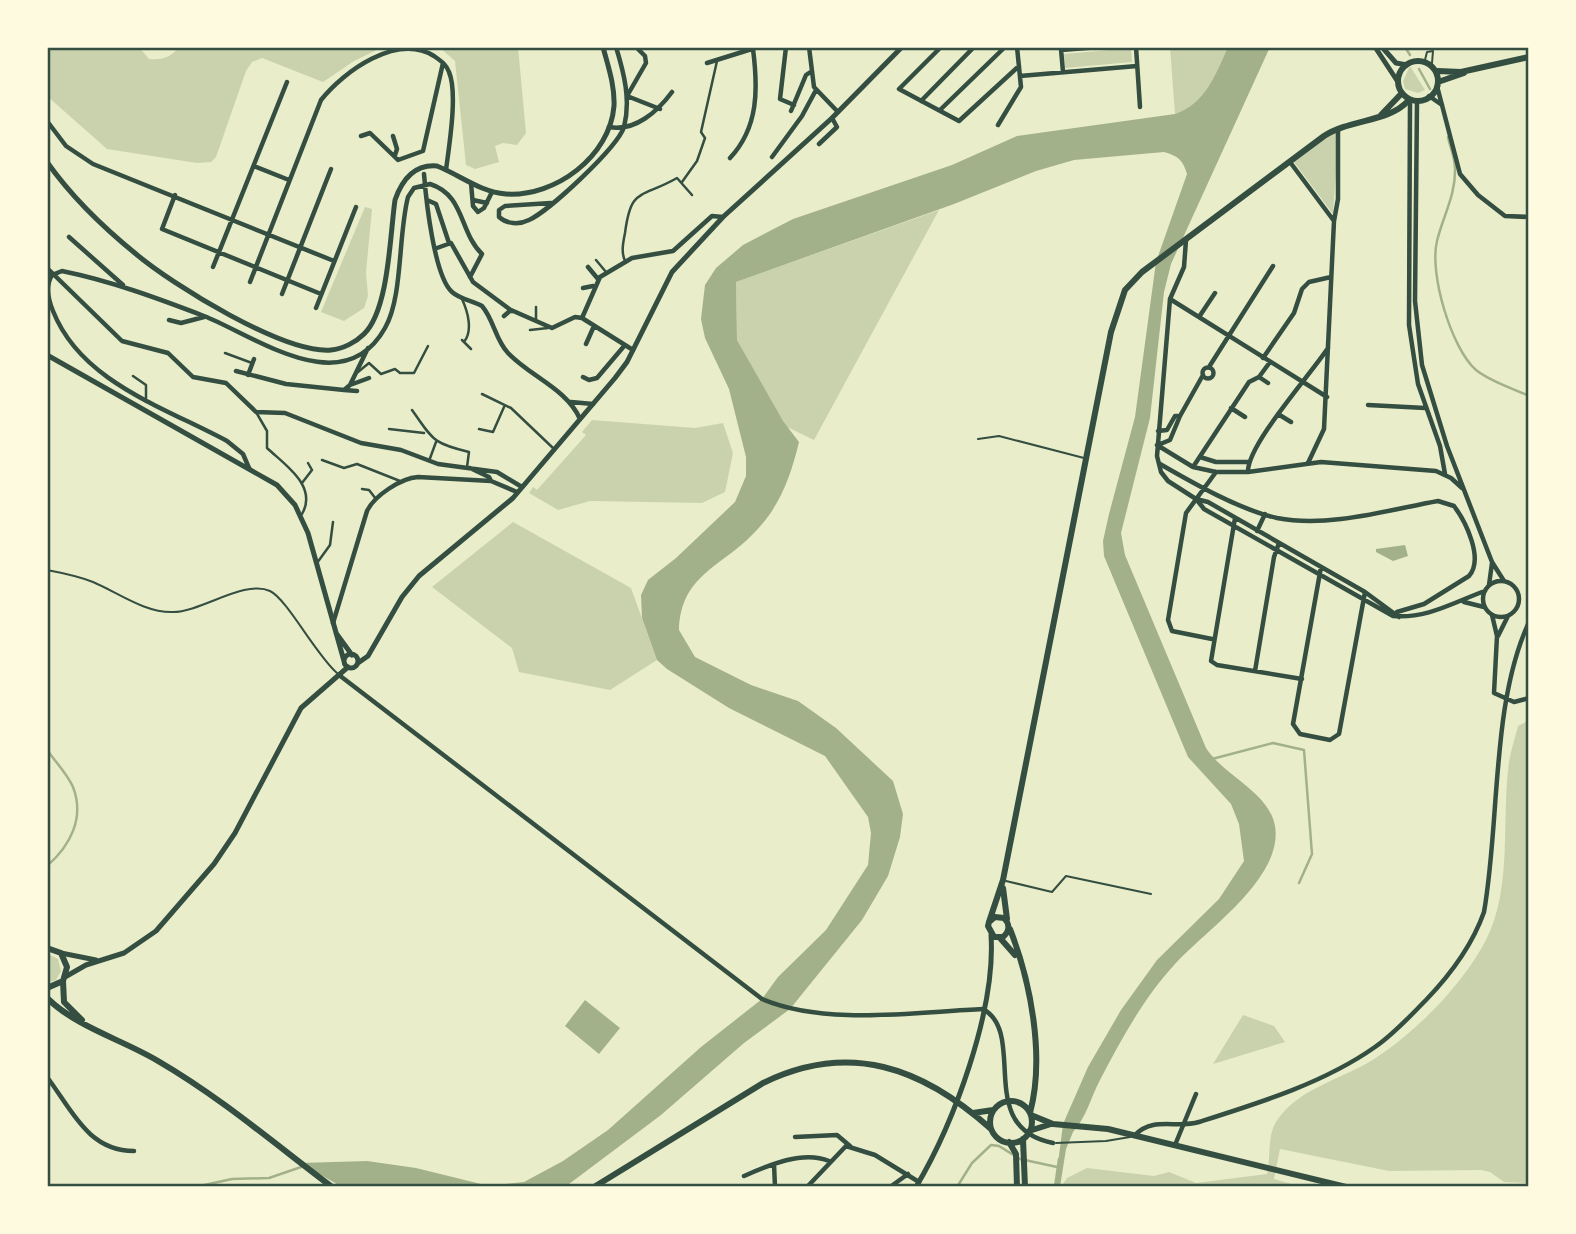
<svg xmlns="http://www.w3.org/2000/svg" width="1576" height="1234" viewBox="0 0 1576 1234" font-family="Lato,sans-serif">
	<rect width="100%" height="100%" fill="#e9edc9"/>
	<path fill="#cad2ad" d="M47,47H139L149,59C162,60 170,58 179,47H383L354,61L323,82L262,58L252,62L246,71L216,157L211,162L197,163L107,149L47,96Z
		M439,47H518L526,133L517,145L503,143L495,146L499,162L475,169L466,165L455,61Z
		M1170,47H1228C1215,75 1206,103 1175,114Z
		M1131,48L1132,62L1065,68L1064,54Z
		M1410,66L1425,90L1418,93L1405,89L1403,81Z
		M1339,128L1333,214L1294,162Z
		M365,207L372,209L366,272L368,296L364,308L344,321L321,312Z
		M939,210L814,440L785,426L737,340L736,282Z
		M592,420L695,428L723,423L733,453L725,492L702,503L590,501L558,510L529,493L533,487L537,490L586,435L582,432Z
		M513,522L631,588L657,660L610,690L519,672L512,648L432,587Z
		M1529,720V1183L1504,1182L1490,1172L1481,1170L1389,1171L1280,1149L1274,1179L1302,1187H1061L1067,1178L1087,1168L1154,1176L1169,1172L1196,1183L1267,1174C1271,1158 1267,1136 1276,1122C1298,1087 1345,1079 1377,1057C1418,1030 1463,984 1486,940C1513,887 1501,820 1509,762C1511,750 1515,738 1518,726Z
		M48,954L58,959L61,971L56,980L47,983Z
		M1243,1015L1274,1026L1285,1042L1213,1064Z"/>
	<path fill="#a3b18a" d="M1228,47H1270L1171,264L1164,292L1150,418L1121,533L1125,555L1206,748C1224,776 1269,792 1275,826C1284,878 1205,931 1175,964C1143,999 1122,1038 1100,1080C1091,1097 1086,1118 1073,1132L1066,1149L1060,1187H1055L1063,1124L1088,1067L1121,1010L1157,960L1219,899L1244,861L1239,824L1231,804L1188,757L1104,556L1103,541L1109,514L1135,417L1156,262L1187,174C1183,160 1178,156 1164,152L1074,160L1036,171L954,204L736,282L737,340L783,421L799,442C790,479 779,509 751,536C719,568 681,576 679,630L695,657L751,685L798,701L836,728L893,781L903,814L900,837L888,876L862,920L790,1009L744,1043L661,1115L565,1187H342L300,1163L367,1161L416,1168L489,1186L524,1182L563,1161L608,1130L701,1047L762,999L778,977L826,930L868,865L871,833L868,817L825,756L729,708L667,669L657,660L642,618L641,595L648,580L676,558L735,502L746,476V457L729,389L705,338L701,319L705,285L716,268L743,245L793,219L952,165L1017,136L1175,114C1206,103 1215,75 1228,47Z
		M1405,545L1408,556L1393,561L1376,552V549Z
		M585,1000L620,1028L599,1054L565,1026Z"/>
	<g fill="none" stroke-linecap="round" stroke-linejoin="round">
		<path stroke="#a3b18a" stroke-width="2.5" d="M1405,47L1410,55
			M1419,69L1430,89
			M1448,137C1450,147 1455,158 1455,168C1456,195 1443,216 1437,241C1429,273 1451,348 1476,370C1491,382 1512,388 1529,396
			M47,750C55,761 68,775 73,787C85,818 70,846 47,866
			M1212,759L1273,743L1304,750L1312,854L1299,883
			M195,1187L232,1179L269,1178L304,1166
			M957,1187L972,1163L991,1145L999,1146L1020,1159L1057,1167
			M1055,1187L1059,1159"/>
		<path stroke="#344e41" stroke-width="2" d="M1425,60L1427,52L1433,51L1432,63
			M978,439L999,436L1084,458
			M47,570C63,573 78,576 93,582C119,593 145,613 173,612C201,612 245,579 270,591C287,599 316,655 337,673
			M1006,881L1052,892L1066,876L1151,894
			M1056,1143L1106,1141L1130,1137"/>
		<path stroke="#344e41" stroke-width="2.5" d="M682,182L697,161L705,138L701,132L717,61
			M596,260L606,272
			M625,261C621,252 623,243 625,233C631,187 640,199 677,178L692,195
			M462,299C468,312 473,331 464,342
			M536,320V307
			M530,330L548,328
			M462,340L471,349
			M225,353L252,363
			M358,372L369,363L381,374L395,369L400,373H414L428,346
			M133,376L146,385V398
			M482,394L511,408L553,448
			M412,410C433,439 431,443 469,452L467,467
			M256,412L267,431V448C285,465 318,486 302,514
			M389,429L424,433
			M479,429L493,432L504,407
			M322,460L344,468L357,464L400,481
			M429,461L436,442
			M302,483L312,470L308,463
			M362,489L369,490L376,499
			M317,563L330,545L333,522"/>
		<path stroke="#344e41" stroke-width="4.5" d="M636,47L645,56L646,63L627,96L660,109
			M786,47L780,99L794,105
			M809,47L814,87L838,112
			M941,47L899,89L959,121L1019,66
			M1136,47L1140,107
			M1061,49L1063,72
			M1061,50L1100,47
			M707,63L755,48
			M1020,76L1137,66
			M1437,86L1460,174L1478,195L1505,216L1529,217
			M1429,96L1442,105
			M921,101L974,47
			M1410,102L1409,325L1418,384L1440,446L1445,474
			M1417,102L1415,301L1422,365L1447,446L1492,562L1504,581
			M940,110L1005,47
			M791,111L806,75L812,71
			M47,121L66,146L93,164L334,261
			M998,125L1021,87L1017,47
			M609,127C635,132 658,111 672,92
			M361,136L370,133L398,160L423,151L443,63
			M393,136L397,149L395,155
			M819,144L837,127L832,118
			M772,157L802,116L816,90
			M730,158C759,127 758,88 753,49
			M1290,162L1334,221
			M254,166L289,180
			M424,174C426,199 434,276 452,292C461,300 472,300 482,306C494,320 495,339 508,353C531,377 567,389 580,419
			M471,183L473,206L478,212L484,208L492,192
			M175,195L162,229L321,294
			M427,200L436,204L449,243
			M473,200L487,203
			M551,203L505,206L499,210V217C507,224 519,225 529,220C549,211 617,148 624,127C631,100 624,73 616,47
			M69,237L123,285
			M1186,240L1184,267L1170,299L1157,456L1161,472L1168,481L1196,499L1208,502L1365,592L1399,617
			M437,248L451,243L473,282L512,311
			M213,267L287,82
			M588,267L598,279
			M47,268L122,341L168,353L193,377L226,383L256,412L285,413L361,443L401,450L438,464L497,472L522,487
			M52,275L62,271C111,281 157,298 204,316C255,336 343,403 385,328C403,297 398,235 408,197L414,188L430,184C465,195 459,232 482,254L470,277
			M52,275C45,286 48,299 53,311C81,382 164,407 227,441L243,454L249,468
			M250,282L321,100C344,71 397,33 434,56C441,61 446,64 449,72C458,93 449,146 446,170
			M583,288L593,286
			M282,294L331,169
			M1170,299L1327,397
			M316,308L356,207
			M504,316L511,310L552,328L575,317L582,318
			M1199,317L1215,293
			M582,318L600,277L632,258L673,251L712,216L723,217
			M582,318L633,350
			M169,320L181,323L204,317
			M586,344L594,326
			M1263,358L1294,313L1302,289L1309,282L1331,277
			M1209,367L1273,266
			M1202.5 373a5.5 5.5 0 1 1 11 0a5.5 5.5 0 1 1-11 0Z
			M236,371L286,384L344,390L350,385L368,348
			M248,375L254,359
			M583,377L589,380L597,378L625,345
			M1259,377L1268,383
			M350,385L369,378
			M344,390L357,391
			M571,402L593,404
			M1368,405L1425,408
			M1231,408L1245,417
			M1278,414L1291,422
			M1180,416L1203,375
			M1157,445L1193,467L1216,472H1248L1321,462L1436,471L1451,478L1462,488
			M1158,445L1170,440L1180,416H1175L1167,430L1158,431
			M1200,457L1216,462H1249
			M1308,463L1324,429L1334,221L1338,199V129
			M1160,464C1193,483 1240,510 1277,518C1329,528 1388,510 1438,501L1454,506C1466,522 1484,559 1469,576L1424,604L1397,612
			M1193,467L1249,382L1259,377L1270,362
			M470,468L489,477L491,481
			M1248,472C1247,445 1311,374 1328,348
			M1197,500L1204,509L1393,616C1427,619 1454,602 1485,591
			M1235,518L1211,661L1217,665L1302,679
			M1257,531L1265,514
			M1321,567L1293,724L1300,734L1330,740L1339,734L1365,592
			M1483 599a18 18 0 1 1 36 0a18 18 0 1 1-36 0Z
			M1489,585L1492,563
			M1464,602L1484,607
			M1492,615L1497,636L1494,693L1514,702L1529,698
			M333,623L367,511C374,496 401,478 418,477L491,481L517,492
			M1498,636L1508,616
			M1212,639L1172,631L1168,620L1186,513L1216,472
			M1255,671L1274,557L1279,543
			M339,675L762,999C826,1026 914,1012 983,1009C1028,1034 974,1128 1053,1143
			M47,1077C72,1110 88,1151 134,1151
			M1135,1135C1154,1116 1176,1129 1199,1122C1259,1103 1324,1083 1375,1047C1394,1034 1410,1016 1426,1000C1451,974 1472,946 1484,912C1500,822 1491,703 1529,622
			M795,1137L837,1135L850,1146
			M1175,1145L1196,1094
			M774,1164L775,1187
			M744,1176C769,1165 803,1150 829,1161
			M807,1187L846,1146L875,1155L919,1182
			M890,1187L908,1174"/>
		<path stroke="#344e41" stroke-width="5" d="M1375,47L1398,82
			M1382,47L1396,63L1407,65
			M47,162C71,196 104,228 136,254C173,285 284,354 331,350C343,349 356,342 364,334C389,310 390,234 395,200C402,180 414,164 437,166C460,175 480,192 506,194C556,197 610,156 614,106C615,86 608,66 603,47
			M47,355L277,485L295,505L308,533L344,661
			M336,633L352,655
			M344 661a7 7 0 1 1 14 0a7 7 0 1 1-14 0Z
			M358,663L368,656L402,597L419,576L513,498L615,378L627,362L672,272L723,217L832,118L902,47
			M61,953L96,960
			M65,977L86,965L124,953L156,931L214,864L235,833L301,708L348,667
			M916,1187C954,1123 996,1010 991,935"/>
		<path stroke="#344e41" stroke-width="6" d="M1398 81a20 20 0 1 1 40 0a20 20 0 1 1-40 0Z
			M1438,71L1461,72L1529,57
			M1438,82L1464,73
			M1381,115L1401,94
			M1003,888L1007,919
			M989,922L995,917L1004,918C1010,924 1010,931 1003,937H994L988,926L989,922L1003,880L1111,332L1125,290L1142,272L1324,136C1350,119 1389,122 1408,101
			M1010,929C1031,983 1045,1057 1030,1113
			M1000,938L1015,955
			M47,948L61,953L67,967L63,981L47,988
			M63,981L64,1002L82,1020
			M47,998C78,1028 121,1039 158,1061C220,1097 275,1144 332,1187
			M990 1122a21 21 0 1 1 42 0a21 21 0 1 1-42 0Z
			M973,1113L993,1110
			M1031,1115L1053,1124L1108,1129L1346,1187
			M1029,1131L1051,1124
			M1023,1139L1025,1187
			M1009,1142L1016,1154L1017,1187
			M594,1187L763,1083C849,1041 922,1067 991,1129"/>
	</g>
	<rect width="1576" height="1234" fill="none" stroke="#fefae0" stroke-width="98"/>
	<rect x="49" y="49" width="1478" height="1136" fill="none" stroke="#344e41" stroke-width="2.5"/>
</svg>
